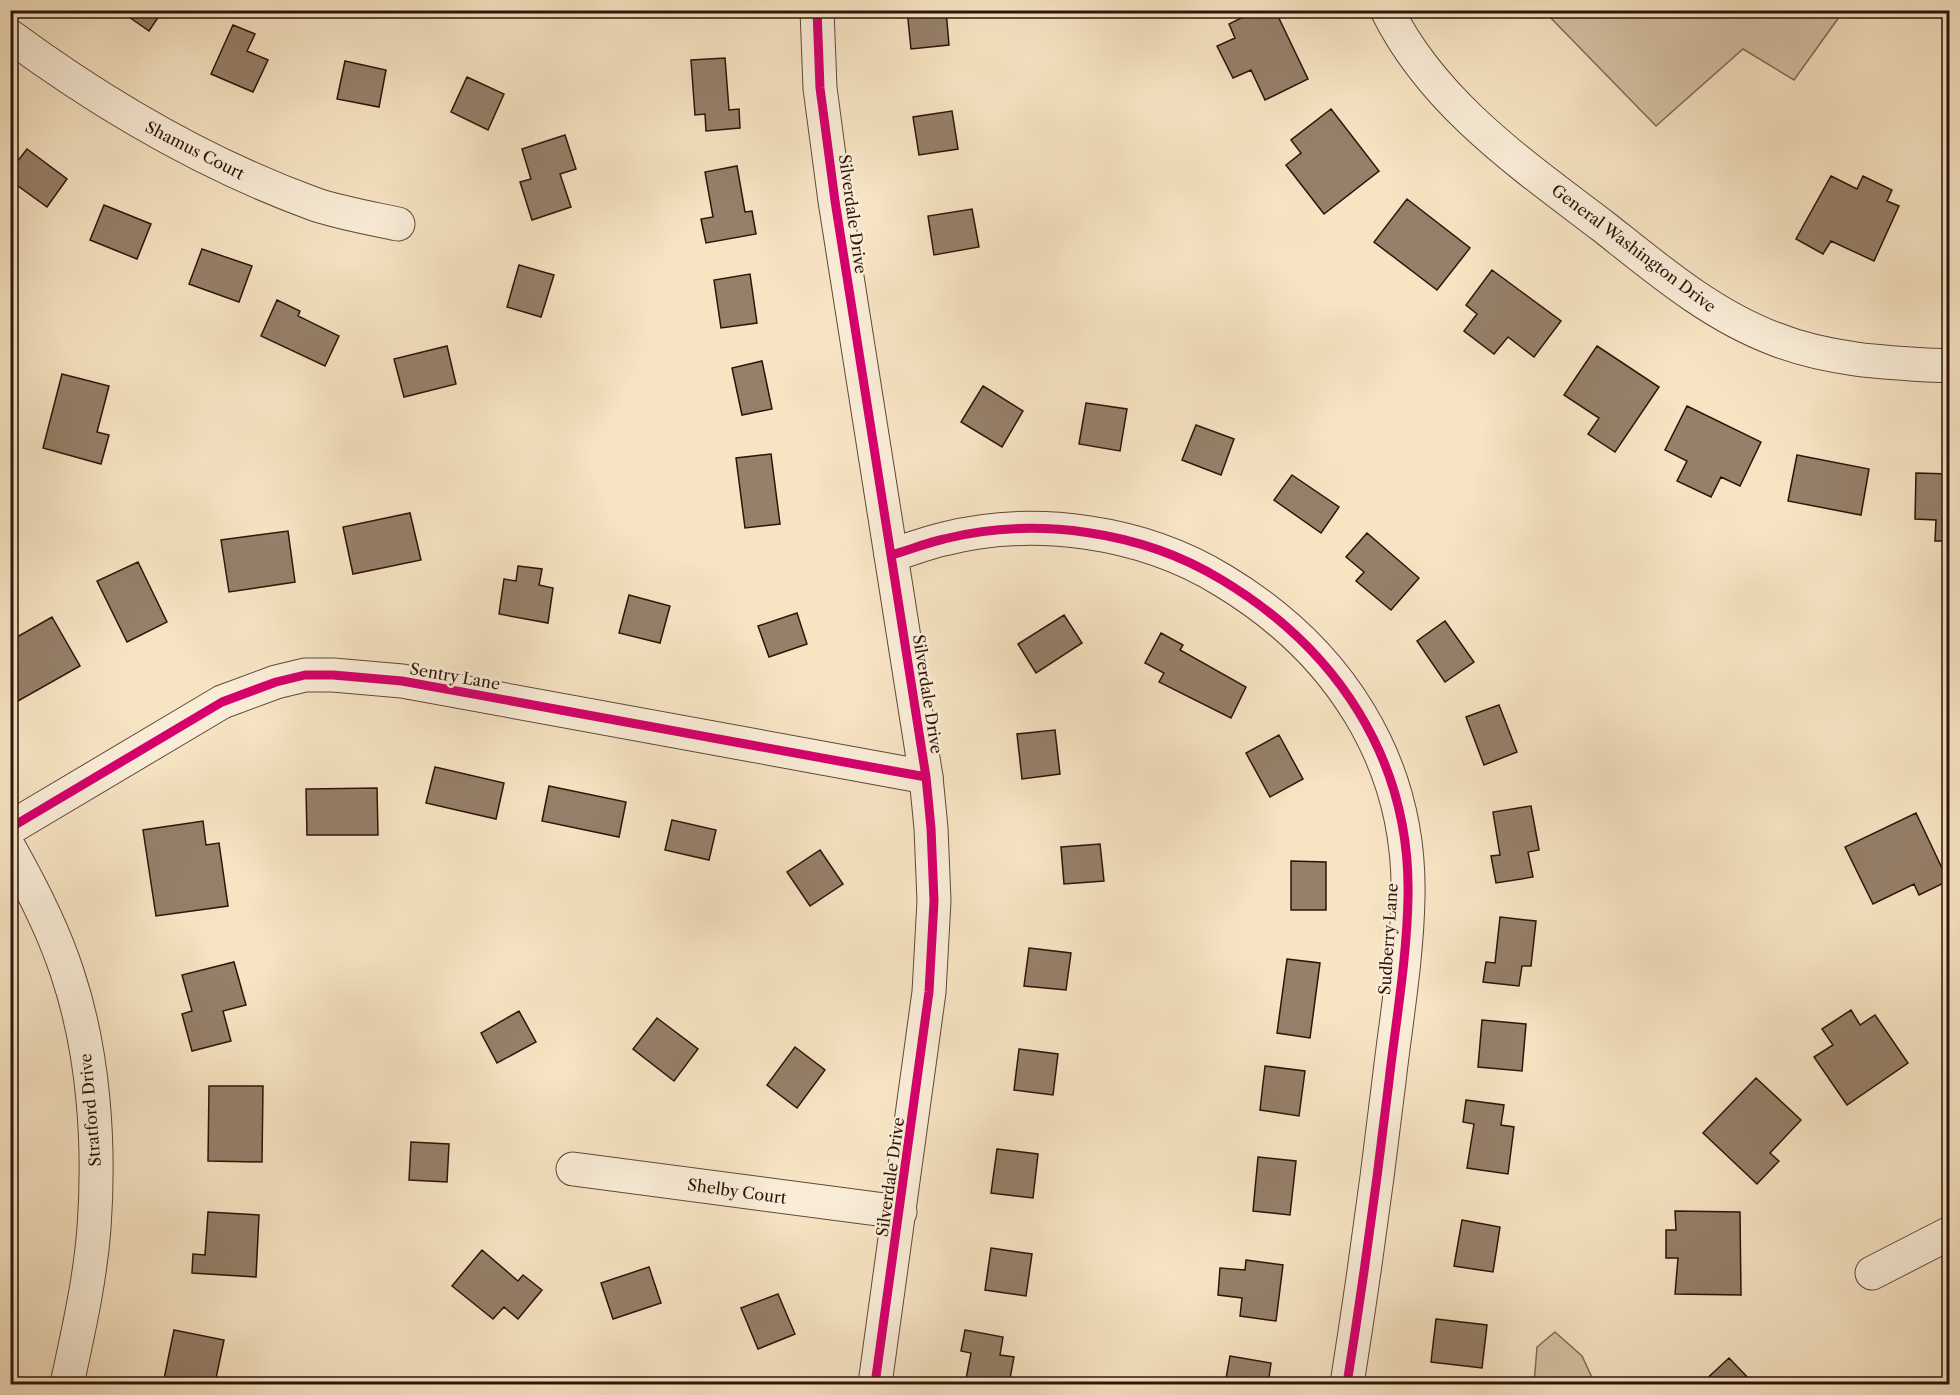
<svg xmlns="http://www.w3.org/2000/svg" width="1960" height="1395" viewBox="0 0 1960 1395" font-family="'Libre Caslon Text',serif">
	<rect width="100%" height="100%" fill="#f7e4c3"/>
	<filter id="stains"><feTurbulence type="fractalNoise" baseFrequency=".00333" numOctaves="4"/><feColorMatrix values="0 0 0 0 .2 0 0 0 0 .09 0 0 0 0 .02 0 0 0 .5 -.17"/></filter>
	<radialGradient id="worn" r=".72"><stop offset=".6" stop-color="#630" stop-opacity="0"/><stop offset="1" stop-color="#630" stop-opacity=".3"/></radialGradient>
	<path fill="#d5c1a4" stroke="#816a57" stroke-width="1.5" d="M1825,11L1842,13L1794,80L1743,49L1656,126L1544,11Z
		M1555,1332L1582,1356L1595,1384H1534L1537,1347Z"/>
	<path fill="#96806a" stroke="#2d140a" stroke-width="1.5" d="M119,10H163L149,31Z
		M907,10H946L949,45L911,49Z
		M1257,10H1275L1308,79L1265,100L1251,70L1233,78L1217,46L1235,38L1229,24Z
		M233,25L255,34L247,51L268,60L253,92L211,74Z
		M725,58L729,110L739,109L740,128L706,131L705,114L695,115L691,60Z
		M345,61L386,70L379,107L337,99Z
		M467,77L504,94L488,130L451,112Z
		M1331,109L1379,171L1324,214L1286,165L1301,153L1291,140Z
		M952,111L958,149L919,155L913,117Z
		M565,135L576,169L560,174L571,207L532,220L520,182L531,179L522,149Z
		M27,149L67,179L47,207L10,180V171Z
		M737,166L745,212L752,211L756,234L706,243L701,219L713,217L705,172Z
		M1831,176L1857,189L1863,176L1892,190L1887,201L1899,206L1874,261L1831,241L1823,254L1796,239Z
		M1407,199L1470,248L1437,290L1374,242Z
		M104,205L151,224L137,259L90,240Z
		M972,209L979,247L934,255L928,216Z
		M202,249L252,266L239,302L189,284Z
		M519,265L554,275L541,317L507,307Z
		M1492,270L1561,321L1534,357L1508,337L1494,354L1464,331L1477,314L1466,305Z
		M750,274L757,323L721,328L714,280Z
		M277,300L300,311L298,316L339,336L325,366L261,336Z
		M447,346L456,384L404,397L394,359Z
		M1597,346L1659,387L1615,452L1588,434L1599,418L1564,395Z
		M762,361L772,409L742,415L732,368Z
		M62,374L109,386L97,432L109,435L101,464L43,448Z
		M983,386L1023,411L1002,447L961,422Z
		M1086,403L1127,409L1120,451L1079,444Z
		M1687,406L1761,442L1740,486L1721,477L1711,497L1677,481L1687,461L1665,450Z
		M1196,425L1234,439L1221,475L1182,460Z
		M771,454L780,524L745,528L736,458Z
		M1797,455L1869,469L1861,515L1788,501Z
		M1916,473L1950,474V541H1935L1936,520L1915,519Z
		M1292,475L1339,507L1321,533L1274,500Z
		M410,513L421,560L353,574L343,527Z
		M288,531L295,582L229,592L221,540Z
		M1367,533L1419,578L1391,610L1356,581L1364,572L1346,557Z
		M138,562L167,622L127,642L97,581Z
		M518,566L542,569L539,585L553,588L548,623L499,614L504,579L516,581Z
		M629,595L670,606L660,643L619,633Z
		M797,613L807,644L769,657L758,626Z
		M1064,615L1082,643L1036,673L1018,644Z
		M52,617L80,666L18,701L10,688V641Z
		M1445,621L1474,662L1445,682L1417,641Z
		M1161,633L1183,645L1180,650L1246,687L1231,718L1159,682L1164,673L1145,663Z
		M1499,705L1517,752L1484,765L1466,717Z
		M1055,730L1060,774L1022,779L1017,734Z
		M1279,735L1303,779L1270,797L1246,753Z
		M435,767L504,783L496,819L426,803Z
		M549,786L626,802L619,837L542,821Z
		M377,788L378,835H307L306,789Z
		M1531,806L1539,850L1528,852L1533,877L1496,883L1491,856L1500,855L1493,812Z
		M1916,813L1948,881L1919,895L1914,884L1873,904L1845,847Z
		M672,820L716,830L709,860L665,850Z
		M203,821L206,845L219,843L228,906L156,916L143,830Z
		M1100,844L1104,881L1064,884L1061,847Z
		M820,850L843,884L810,906L787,872Z
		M1291,861L1326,862V910H1291Z
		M1500,917L1536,921L1531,966H1522L1519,986L1483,982L1486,962L1495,963Z
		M1029,948L1071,953L1066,990L1024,986Z
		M1287,959L1320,963L1310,1038L1277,1033Z
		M234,962L246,1005L223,1011L231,1041L192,1051L182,1014L192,1011L182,975Z
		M1851,1010L1860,1025L1875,1015L1908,1063L1847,1105L1814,1057L1833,1045L1822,1029Z
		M519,1011L536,1042L497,1063L481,1033Z
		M657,1018L698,1049L674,1081L633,1049Z
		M1482,1020L1526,1024L1522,1071L1478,1067Z
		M795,1047L825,1070L797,1108L767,1085Z
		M1019,1049L1058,1054L1053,1095L1014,1090Z
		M1265,1066L1305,1071L1299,1116L1260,1110Z
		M1756,1078L1801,1120L1770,1153L1779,1161L1757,1184L1703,1133Z
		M209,1086H263L262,1162L208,1161Z
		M1466,1100L1504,1105L1501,1125L1514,1127L1508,1174L1467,1168L1474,1124L1463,1122Z
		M411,1142L449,1144L447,1182L409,1180Z
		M997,1149L1038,1154L1033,1198L991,1193Z
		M1258,1157L1296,1161L1290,1215L1253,1211Z
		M1675,1211L1740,1212L1741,1295L1675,1294L1678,1258H1666V1230H1676Z
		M208,1212L259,1215L256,1277L192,1273L193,1254L205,1255Z
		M1462,1220L1500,1227L1493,1272L1454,1266Z
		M991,1248L1032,1254L1026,1296L985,1290Z
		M482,1250L518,1281L523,1275L542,1290L518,1319L504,1307L493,1319L452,1286Z
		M1246,1260L1283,1265L1276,1321L1240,1316L1242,1298L1218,1295L1220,1268L1245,1270Z
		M649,1267L661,1303L613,1319L601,1283Z
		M778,1294L795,1334L758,1349L741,1308Z
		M1436,1319L1487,1325L1482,1368L1431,1362Z
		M174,1330L224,1340L215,1383L194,1379L193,1384H163Z
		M965,1330L1003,1337L1000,1355L1014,1357L1009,1384H965L971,1353L961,1351Z
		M1230,1356L1271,1363L1268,1384H1225Z
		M1729,1358L1754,1384H1701Z"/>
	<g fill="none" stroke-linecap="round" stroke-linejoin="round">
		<g stroke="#604838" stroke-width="35">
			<path id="minor" d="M1387,10C1433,104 1524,166 1604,227C1657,269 1711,315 1775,339C1830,361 1891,363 1950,366
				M10,36C104,105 204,164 314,204C340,213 370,218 398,224
				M891,555C909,550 926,543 944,539C1035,516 1142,531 1222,580C1337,649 1411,760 1408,897C1407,958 1396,1020 1389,1081C1377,1182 1363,1283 1347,1384
				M10,828L222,702L276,682L305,675H333L402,681L926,777
				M10,849C32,888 53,929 67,972C94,1052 100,1144 94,1228C90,1281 78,1333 67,1384
				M573,1169L900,1212
				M1872,1273L1950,1233"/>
		</g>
		<g stroke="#604838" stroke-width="35">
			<path id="tertiary" d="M817,10L820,88L835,201L926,777L931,828L934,901L929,992L875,1384"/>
		</g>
		<use href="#minor" stroke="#faedd8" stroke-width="33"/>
		<use href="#tertiary" stroke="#faedd8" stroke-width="33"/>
		<g stroke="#faedd8" stroke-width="13">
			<path id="cycleway" d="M817,10L820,88L835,201L926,777L931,828L934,901L929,992L875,1384
				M891,555C909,550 926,543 944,539C1035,516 1142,531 1222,580C1337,649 1411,760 1408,897C1407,958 1396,1020 1389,1081C1377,1182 1363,1283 1347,1384
				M10,828L222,702L276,682L305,675H333L402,681L926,777"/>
		</g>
		<use href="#cycleway" stroke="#d6006c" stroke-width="9"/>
	</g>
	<g text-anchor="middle" stroke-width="5" stroke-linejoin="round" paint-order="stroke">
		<g font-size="16" fill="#2d140a" stroke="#faedd8">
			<text transform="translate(195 150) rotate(27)" y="6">Shamus Court</text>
			<text transform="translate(853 214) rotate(82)" y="6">Silverdale Drive</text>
			<text transform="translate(1634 248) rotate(37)" y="6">General Washington Drive</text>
			<text transform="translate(455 676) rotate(10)" y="6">Sentry Lane</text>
			<text transform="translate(928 694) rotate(81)" y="6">Silverdale Drive</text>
			<text transform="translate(1388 939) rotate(-86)" y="6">Sudberry Lane</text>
			<text transform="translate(90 1110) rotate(-95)" y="6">Stratford Drive</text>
			<text transform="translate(890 1177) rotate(-82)" y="6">Silverdale Drive</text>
			<text transform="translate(737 1191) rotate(8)" y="6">Shelby Court</text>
		</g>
	</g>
	<rect width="1960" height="1395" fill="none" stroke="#f7e4c3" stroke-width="36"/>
	<rect x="12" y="12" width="1936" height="1371" fill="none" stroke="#2d140a" stroke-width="3"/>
	<rect x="18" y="18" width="1924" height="1359" fill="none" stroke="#2d140a" stroke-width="1.5"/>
	<rect width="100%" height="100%" filter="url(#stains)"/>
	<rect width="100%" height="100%" fill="url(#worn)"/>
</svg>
